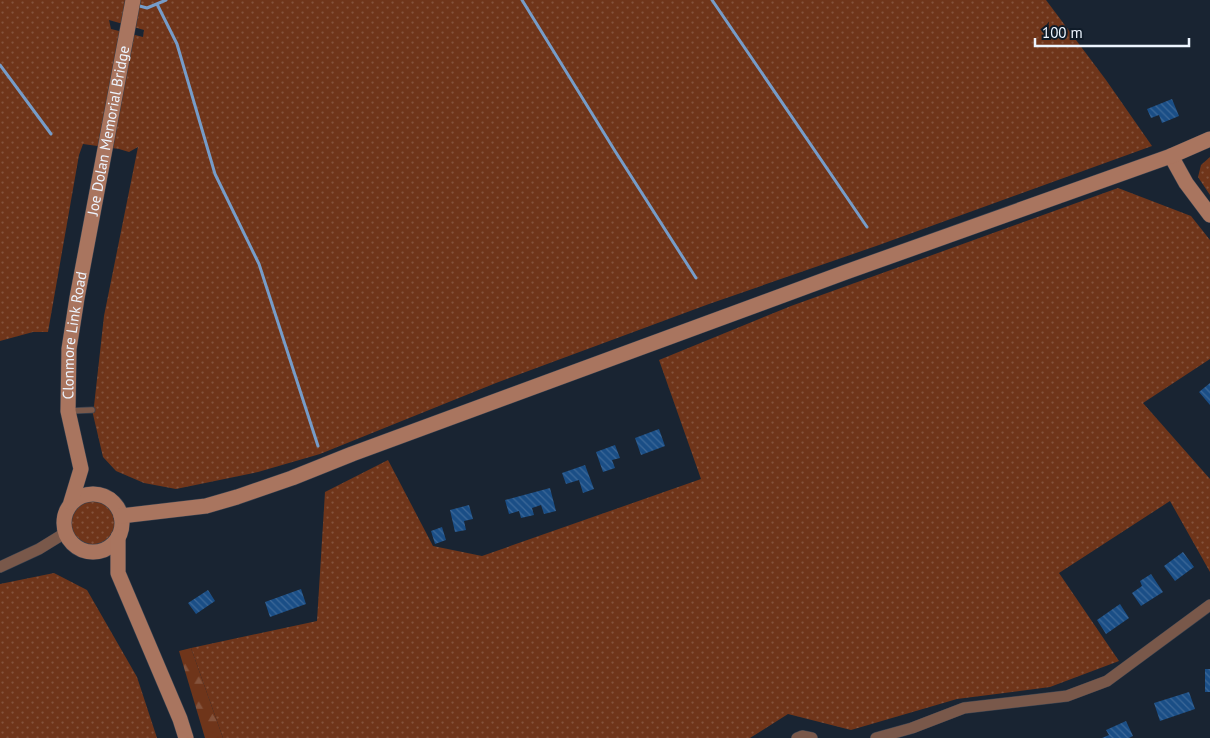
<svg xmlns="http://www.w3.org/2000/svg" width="1210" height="738" viewBox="0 0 1210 738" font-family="'PT Sans',sans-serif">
	<defs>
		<pattern id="grass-dots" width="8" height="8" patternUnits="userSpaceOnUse" patternTransform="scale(1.25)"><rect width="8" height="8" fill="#6f351a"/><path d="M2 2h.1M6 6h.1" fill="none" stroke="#84533c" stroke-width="1.8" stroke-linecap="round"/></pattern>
		<pattern id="forest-firs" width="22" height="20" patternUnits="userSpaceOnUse" patternTransform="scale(1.25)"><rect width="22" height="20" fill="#6f351a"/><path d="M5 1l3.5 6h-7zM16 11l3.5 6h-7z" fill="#84533c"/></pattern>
		<pattern id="building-back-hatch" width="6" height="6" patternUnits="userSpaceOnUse" patternTransform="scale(1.25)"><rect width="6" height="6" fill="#1a4e86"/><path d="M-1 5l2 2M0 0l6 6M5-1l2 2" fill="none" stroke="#3c6898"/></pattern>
	</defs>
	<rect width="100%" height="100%" fill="#192432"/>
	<path fill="url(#grass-dots)" fill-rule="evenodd" d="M0,0H1046L1106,80L1152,146L879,245L709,304L496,383L320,454L258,472L176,489L144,483L116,471L103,457L92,410L94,406L104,316L138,147L129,152L119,149L83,144L79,155L48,332H33L0,341ZM109,20L144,30L143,37L111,29Z
		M1210,157V195L1198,177L1201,165Z
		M1118,188L1191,216L1210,240V359L1143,403L1210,479V572L1170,501L1059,573L1119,661L1050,687L957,699L851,730L788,714L750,738H223L191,648L317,621L325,492L388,460L433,546L482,556L701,479L659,360L791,306Z
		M70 523a24 24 0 1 1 48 0a24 24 0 1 1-48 0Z
		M54,573L87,590L137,677L157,738H0V584Z"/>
	<path fill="url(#forest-firs)" d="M191,648L223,738H205L179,651Z"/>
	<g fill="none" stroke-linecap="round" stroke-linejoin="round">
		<path stroke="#769cc8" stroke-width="3" d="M522,0L615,151L696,278
			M712,0L867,227
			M157,4L177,44L215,174L259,264L318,446
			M136,5L147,8L166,0
			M0,65L51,134"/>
	</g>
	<path fill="url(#building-back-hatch)" d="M1172,99L1179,116L1162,123L1159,115L1151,118L1147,109Z
		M1210,383V405L1199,392Z
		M659,429L665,446L641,455L635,438Z
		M615,445L620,458L612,460L615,468L603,472L596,452Z
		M585,465L594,489L583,493L579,480L566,484L562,473Z
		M550,488L556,511L544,514L541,505L532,508L534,515L521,518L519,511L509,514L505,500Z
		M469,505L473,519L464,521L466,530L455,532L450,510Z
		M442,527L446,540L435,544L431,531Z
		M1183,552L1194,567L1175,581L1164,566Z
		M1151,574L1163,592L1141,606L1132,593L1142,586L1140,581Z
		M301,589L306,604L270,617L265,602Z
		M208,590L215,601L196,614L188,603Z
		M1120,604L1129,618L1106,634L1097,620Z
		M1205,669H1210V692H1205Z
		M1189,692L1195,709L1160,721L1154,703Z
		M1126,721L1133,736L1129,738H1102L1109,735L1106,730Z"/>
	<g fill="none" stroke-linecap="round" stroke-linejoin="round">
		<g stroke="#37414f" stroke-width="7">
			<path id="lane" d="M68,411L92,410"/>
		</g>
		<g stroke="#37414f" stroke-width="12">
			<path id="street" d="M0,567L39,549L65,533
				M797,738L802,736L812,738
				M876,738L912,728L964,708L1067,696L1107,681L1210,605"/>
		</g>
		<g stroke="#37414f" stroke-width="16">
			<g id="secondary">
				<path d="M1171,156L1186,183L1210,215"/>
				<circle cx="93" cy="523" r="29"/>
				<path id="s1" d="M71,502L81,469L68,411L69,349L77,298L133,0"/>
				<path d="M121,516L206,506L237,497L292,478L352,454L846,272L1171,156L1210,139"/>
				<path d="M118,537V573L180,719L186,738"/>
			</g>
		</g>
		<use href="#lane" stroke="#79584a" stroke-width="5.5"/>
		<use href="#street" stroke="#79584a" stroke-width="11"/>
		<use href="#secondary" stroke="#a9755f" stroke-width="15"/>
	</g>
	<g text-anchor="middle" stroke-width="4" stroke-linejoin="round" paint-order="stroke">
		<g font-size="15" fill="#edf5ff" stroke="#0f1b28">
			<text dy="5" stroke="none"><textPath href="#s1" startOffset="378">Joe Dolan Memorial Bridge</textPath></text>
			<text dy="5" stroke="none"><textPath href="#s1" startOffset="170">Clonmore Link Road</textPath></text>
		</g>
	</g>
	<path d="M1035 38v8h154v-8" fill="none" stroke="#edf5ff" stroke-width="2.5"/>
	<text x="1042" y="38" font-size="15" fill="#edf5ff" stroke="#0f1b28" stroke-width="4" paint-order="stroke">100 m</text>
</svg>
